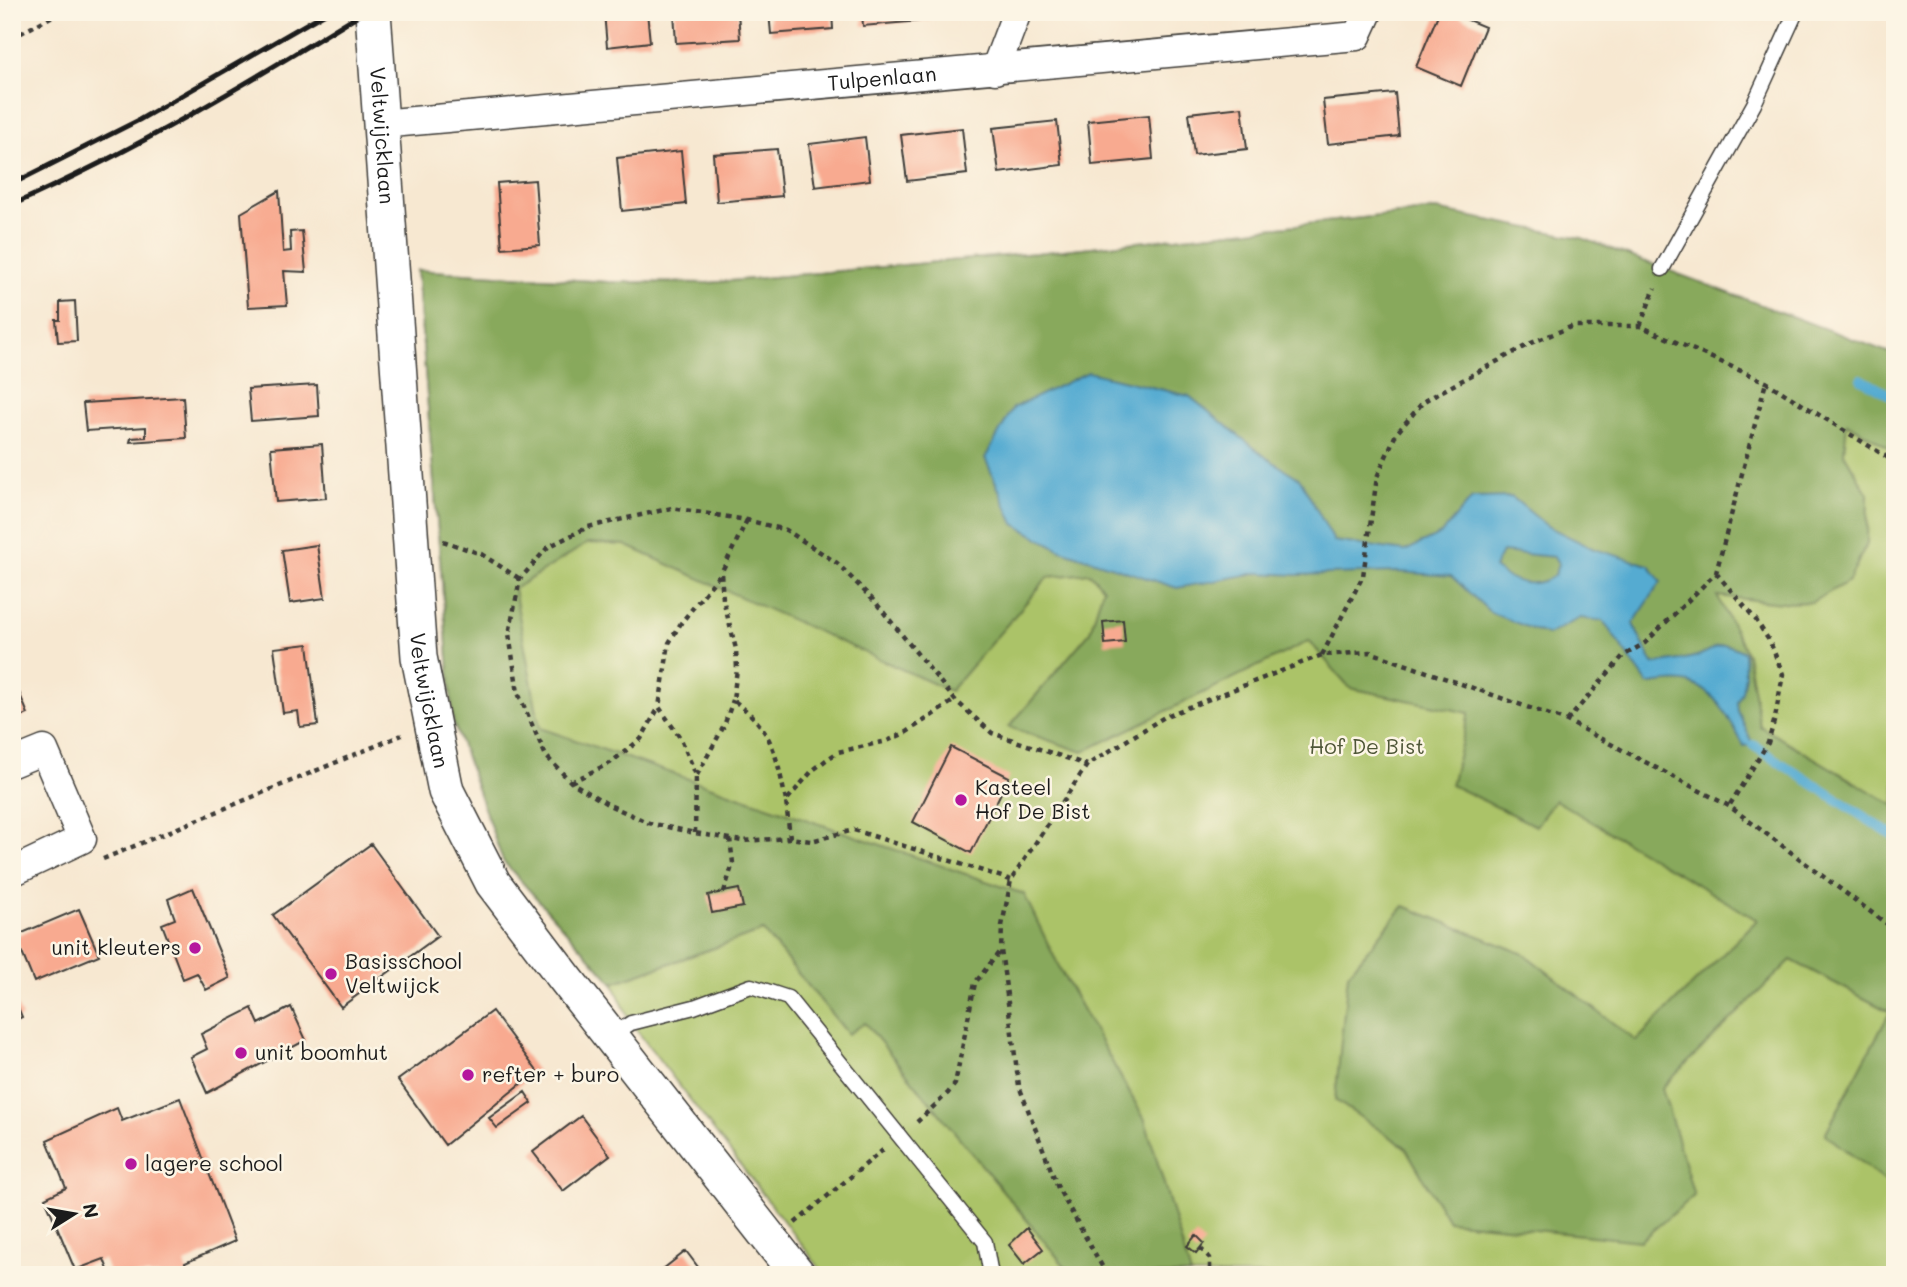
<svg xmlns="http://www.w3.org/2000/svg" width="1907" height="1287" viewBox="0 0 1907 1287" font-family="Mali,sans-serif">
	<rect width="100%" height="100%" fill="#fcf5e5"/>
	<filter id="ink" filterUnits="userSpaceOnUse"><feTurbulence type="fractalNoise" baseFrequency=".0143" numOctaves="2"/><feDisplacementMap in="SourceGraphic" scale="14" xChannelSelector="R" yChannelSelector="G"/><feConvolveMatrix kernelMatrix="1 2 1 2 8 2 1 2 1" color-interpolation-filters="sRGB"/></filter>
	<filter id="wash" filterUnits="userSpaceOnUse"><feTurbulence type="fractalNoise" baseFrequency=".00686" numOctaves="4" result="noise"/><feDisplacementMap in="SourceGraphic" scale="28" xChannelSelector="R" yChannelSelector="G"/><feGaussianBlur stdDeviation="1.57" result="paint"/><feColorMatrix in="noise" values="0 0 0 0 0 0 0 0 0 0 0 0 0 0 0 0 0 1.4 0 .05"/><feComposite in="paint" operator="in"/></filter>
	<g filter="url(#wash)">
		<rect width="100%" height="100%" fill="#f7e8d1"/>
		<path fill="#abc368" stroke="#647042" stroke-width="2" d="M1436,210L1578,247L1895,388V1275H825L631,1023L613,983L503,861L453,721L417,270L608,282L708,283L1036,253Z"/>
		<path fill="#88a95c" stroke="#52623c" stroke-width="2" d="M1436,210L1582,238L1890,353L1895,344V451L1847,423L1844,453L1868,494L1867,543L1849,581L1812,602L1782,603L1717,596L1747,654L1760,726L1895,806V1189L1825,1134L1890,1012L1791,960L1662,1088L1694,1196L1640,1241L1448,1221L1405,1147L1335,1100L1348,974L1404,906L1524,954L1636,1041L1757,920L1555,800L1536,826L1451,785L1469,713L1350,688L1309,641L1083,752L1009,727L1090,632L1103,588L1090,573L1048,577L950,691L625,545L588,543L514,589L540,728L1024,894L1062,973L1145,1120L1191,1275H1072L865,1023L848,1034L763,931L613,983L503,861L453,721L417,270L608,282L708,283L1036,253Z"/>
		<path fill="#54abd1" stroke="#386476" stroke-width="2" fill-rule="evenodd" d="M1088,372L1189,396L1267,458L1300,479L1334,541L1405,551L1441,534L1472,498L1512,497L1547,526L1594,549L1649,565L1661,582L1633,624L1653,664C1667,662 1684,660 1697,656C1720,648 1718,638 1744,652L1745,675L1742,692L1737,702L1738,711L1753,745L1744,746C1732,725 1718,692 1692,684C1679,679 1662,683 1648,684L1603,621L1580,618L1547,635L1491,613L1451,576L1398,572L1296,575L1256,573L1177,588L1061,550L1014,524L985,458L1013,408ZM1502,552L1554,557L1558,563L1555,575C1534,590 1513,583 1494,568Z"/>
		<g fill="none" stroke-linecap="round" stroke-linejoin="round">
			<path stroke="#54abd1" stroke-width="10" d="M1861,379L1895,398
				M1753,745L1895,837"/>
		</g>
		<g id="blocks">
			<path fill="#f8aa90" d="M604,12H647L650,42L607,47Z
				M674,12H738L740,39L676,43Z
				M769,12H832L833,29L771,34Z
				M862,12H930L931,20L863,26Z
				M1439,12H1449L1485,27L1461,86L1416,67Z
				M1395,93L1399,136L1328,144L1323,100Z
				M1242,107L1247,149L1194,155L1189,113Z
				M1149,115L1153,159L1092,165L1088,121Z
				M1057,121L1062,165L999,173L993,128Z
				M962,128L967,174L907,181L901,135Z
				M865,137L870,180L815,187L809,144Z
				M777,149L782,196L717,202L713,154Z
				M681,151L686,204L622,211L617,158Z
				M535,180L540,245L502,248L497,183Z
				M279,191L283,252L291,251L290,232L302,231L306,272L284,271L287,305L248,307L241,213Z
				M75,301L77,341L58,342L56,320H60V302Z
				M317,385L319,416L251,421L248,389Z
				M183,397L186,438L130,442L131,438L146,437V427L86,431L83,403Z
				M322,444L326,498L276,502L271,448Z
				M317,545L325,598L290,603L282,550Z
				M1123,620L1125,642L1105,644L1103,622Z
				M308,644L318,725L300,727L298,711L283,713L274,648Z
				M12,675L28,714L12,721Z
				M951,747L1009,777L971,853L913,822Z
				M371,844L438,936L341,1007L273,915Z
				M193,888L230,978L206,990L197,973L183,979L162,924L175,919L168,899Z
				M739,889L743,907L712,913L708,895Z
				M79,909L99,955L34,982L15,936Z
				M12,993L22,1017L12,1022Z
				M291,1007L306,1040L207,1093L191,1057L207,1049L201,1034L252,1008L259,1024Z
				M492,1011L537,1071L445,1145L398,1080Z
				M525,1092L532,1103L497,1128L489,1118Z
				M180,1098L235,1241L185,1263L188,1275H110L104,1259L75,1270L45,1198L66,1188L47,1140L117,1108L122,1121Z
				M581,1116L610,1155L563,1191L533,1152Z
				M1027,1228L1043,1249L1024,1264L1009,1245Z
				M1196,1235L1204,1243L1196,1253L1187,1246Z
				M686,1251L704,1275H656L658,1273Z"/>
		</g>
	</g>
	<g filter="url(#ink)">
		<use href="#blocks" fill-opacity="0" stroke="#3d3b37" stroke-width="2"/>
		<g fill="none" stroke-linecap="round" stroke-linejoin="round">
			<g stroke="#3d3b37" stroke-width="17">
				<path id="service" d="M1662,269L1754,104L1796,12
					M611,1036L631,1023L694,1007L751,986L788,998L985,1242L991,1275"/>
			</g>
			<g stroke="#3d3b37" stroke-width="31">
				<g id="minor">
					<path d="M995,70L1017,12"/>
					<path id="s1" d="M380,124L1357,36L1368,12"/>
					<path d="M12,763L44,750L82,839L12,872"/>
				</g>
			</g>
			<g stroke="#3d3b37" stroke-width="38">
				<g id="tertiary">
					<path id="s2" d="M373,12L419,657L446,791L493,883L565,978L798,1275"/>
				</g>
			</g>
			<path stroke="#3d3b37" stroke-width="4.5" stroke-dasharray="5 5" stroke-linecap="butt" d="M12,38L60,12
				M1640,326L1655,288
				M747,520L721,573L723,599L736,649L737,669L733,700C774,730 776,755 786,801
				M443,541L481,554L520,579
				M1716,573L1756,620L1770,642L1783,674L1775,718L1768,743L1729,806
				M1322,655L1363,576L1377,477L1396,434L1424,401L1531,343L1573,326H1640L1766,382L1895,462
				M1567,721L1623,656L1645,643L1716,573L1766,382
				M697,775L724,726L733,700
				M571,782L610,763L641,739L659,707
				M695,833L696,775L681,739L659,707L669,643L681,623L720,574
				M790,838L786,801L812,771L826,760L838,752L887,741L907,732L955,700
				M103,859L402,735
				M1011,880L854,830L811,841L790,838L742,841L695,833L649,823L609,805L571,782L546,756L518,693L509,634L520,579L548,547L588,527L672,508L747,520L786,530L837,563L876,603L955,700L992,733L1087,765
				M724,892L733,863L730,839
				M917,1122L948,1093L955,1084L975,983L1000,951
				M795,1223L883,1150
				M1200,1248L1210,1258V1275
				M1107,1275L1058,1188L1019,1086L1001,950L1002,926L1011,880L1087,765L1166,716L1322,655L1370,652L1567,721L1729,806L1895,930"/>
			<use href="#service" stroke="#fff" stroke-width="14"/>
			<use href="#minor" stroke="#fff" stroke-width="28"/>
			<use href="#tertiary" stroke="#fff" stroke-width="35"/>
			<path stroke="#1c1c1c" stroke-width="5" d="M12,184L139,120L327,12
				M12,205C134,151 250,82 363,12"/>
		</g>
	</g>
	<g fill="#b5179e" stroke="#fcf5e5" stroke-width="2.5">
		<circle cx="961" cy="800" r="7"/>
		<circle cx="195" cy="948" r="7"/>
		<circle cx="331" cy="974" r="7"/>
		<circle cx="241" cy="1053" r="7"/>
		<circle cx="468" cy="1075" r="7"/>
		<circle cx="131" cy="1164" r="7"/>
	</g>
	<g text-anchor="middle" stroke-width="5" stroke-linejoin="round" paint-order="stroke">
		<g font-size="21" fill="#1c1c1c" stroke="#fcf5e5">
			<text dy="7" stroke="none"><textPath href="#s1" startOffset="504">Tulpenlaan</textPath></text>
			<text dy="7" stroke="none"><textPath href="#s2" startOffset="124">Veltwijcklaan</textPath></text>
			<text dy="7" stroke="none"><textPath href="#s2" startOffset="691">Veltwijcklaan</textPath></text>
		</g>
		<g font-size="21" fill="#4e5637" stroke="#fcf5e5">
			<text x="1367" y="754">Hof De Bist</text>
		</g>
		<g font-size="21" fill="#1c1c1c" stroke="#fcf5e5" text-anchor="start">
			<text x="975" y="795">Kasteel<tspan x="975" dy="24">Hof De Bist</tspan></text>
			<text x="181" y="955" text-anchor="end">unit kleuters</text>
			<text x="345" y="969">Basisschool<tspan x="345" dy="24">Veltwijck</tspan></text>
			<text x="255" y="1060">unit boomhut</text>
			<text x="482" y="1082">refter + buro</text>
			<text x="145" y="1171">lagere school</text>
		</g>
	</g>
	<rect width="1907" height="1287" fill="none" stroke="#fcf5e5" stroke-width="42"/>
	<g transform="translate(74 1214) rotate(79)" stroke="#fcf5e5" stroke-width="5" paint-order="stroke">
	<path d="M0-5L12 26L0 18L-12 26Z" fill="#1c1c1c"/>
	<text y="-10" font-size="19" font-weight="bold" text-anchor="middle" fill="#1c1c1c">N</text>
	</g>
</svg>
